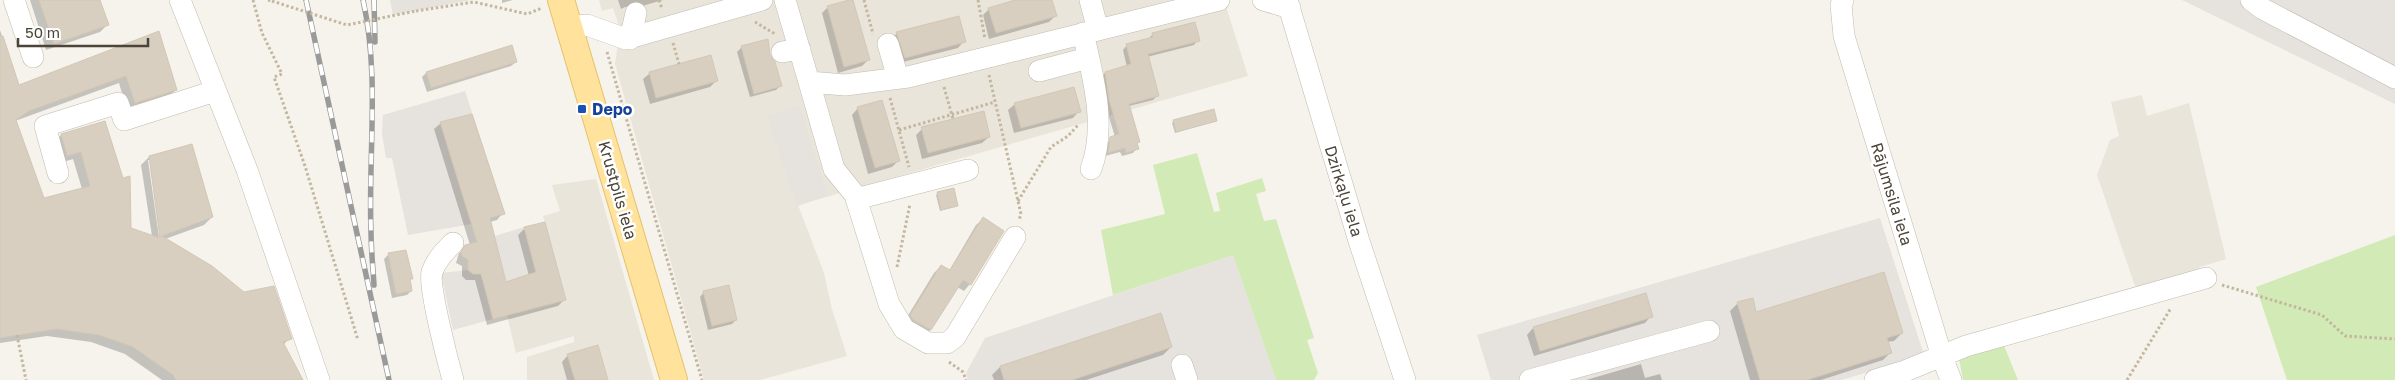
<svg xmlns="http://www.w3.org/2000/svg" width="2395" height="380" viewBox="0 0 2395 380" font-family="'Golos Text',sans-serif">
	<rect width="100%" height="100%" fill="#f6f3ec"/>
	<path fill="#eae5da" d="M599,0H1224L1248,76L798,205L824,273L832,309L847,356L760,380H704L615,64L620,29L613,8L602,11Z
		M2142,95L2147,116L2189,103L2226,259L2200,267L2195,274L2136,289L2097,175L2110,140L2119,136L2111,102Z
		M596,179L654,380H527V357L574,342V336L516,353L507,315L566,300L543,216L560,211L552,185Z"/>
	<path fill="#e6e2dd" d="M390,0H471L393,15Z
		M2182,0H2395V104Z
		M465,91L505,214L472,224L408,235L392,158H386L382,134L383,115Z
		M799,105L828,196L797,206L767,116Z
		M1880,218L1924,355L1842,380H1491L1477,335Z
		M524,227L540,290L506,282L495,236Z
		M1233,255L1276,380H968L966,373L985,338Z
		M468,270L473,274H481L493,319L453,330L441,273Z"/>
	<path fill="#d2eab5" d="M1197,153L1214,212L1220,211L1216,193L1262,178L1266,191L1256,194L1264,221L1276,219L1314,338L1307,340L1318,373L1314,380H1276L1233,255L1113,295L1101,230L1165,214L1153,165Z
		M2395,235V380H2287L2256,287Z
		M2003,343L2018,380H1963L1958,353Z"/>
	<path fill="#0003" fill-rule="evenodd" d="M30,0H98L107,25L100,32L46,50Z
		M502,0H513L502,3Z
		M618,0H663L635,8L625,7L621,9Z
		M1019,0H1051L1055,16L1049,22L989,39L983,15L989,9Z
		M828,7L868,60L862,66L838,73L822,13Z
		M0,30L18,87L158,33L176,90L168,97L127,110L119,83L15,121L43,200L82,189L73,159L60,163L54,143L61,135L104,122L130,229L152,236L141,165L149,157L212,217L204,225L165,239L290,338L283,345L301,380H162L125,354L91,342L47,336L0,343ZM148,160H150L162,244H160Z
		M897,33L964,41L958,48L899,63L891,40Z
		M1153,34L1198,40L1194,45L1147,57L1157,96L1153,100L1129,106L1139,142L1136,144L1137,148L1133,153L1122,156L1120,152L1105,156L1106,143L1115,137L1105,104L1101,77L1105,73L1127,67L1123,50L1127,45L1148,39Z
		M767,40L769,55L780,86L776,90L750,97L737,52L741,48Z
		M511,46L516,62L511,66L427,92L422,77L426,73Z
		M650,73L716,81L710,87L650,104L643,79Z
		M1015,104L1079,111L1073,118L1014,133L1008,110Z
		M858,108L898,161L892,167L868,174L852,115Z
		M1174,121H1216L1175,133L1172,123Z
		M441,123L503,213L497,220L490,222L505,284L529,276L518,235L525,228L564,300L558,306L487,325L475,280H466L462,276V266L456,263L459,253L470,245L434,129Z
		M922,129L989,137L982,143L922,159L916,135Z
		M938,193L957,206L940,211L936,195Z
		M983,219L970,284L964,291L957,287L930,330L924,336L904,322L934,273L941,266L949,271L976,225Z
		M389,254L412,278L409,281L411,291L407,295L392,298L384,259Z
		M704,292L736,320L732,324L708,330L700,297Z
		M1738,303L1756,313L1902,333L1894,341L1887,342L1891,352L1883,360L1821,380H1750L1730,311Z
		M1160,315L1171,347L1163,355L1086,380H994L992,375L1000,367Z
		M1651,316L1645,323L1534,356L1527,335L1533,328Z
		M568,355L606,380H567L562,362Z
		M1641,364L1645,378L1660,374L1662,380H1586Z"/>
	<path fill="#d8cfc1" stroke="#d3c7b4" d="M39,0H100L109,25L54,44Z
		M849,0H853L870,60L844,67L827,6Z
		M1015,0H1052L1057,16L996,33L988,8Z
		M959,16L966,42L905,58L896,32Z
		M1195,22L1200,41L1148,54L1159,96L1129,104L1140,142L1137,143L1139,149L1126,153L1125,148L1108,153L1110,137L1119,134L1109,100L1105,72L1131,64L1126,44L1153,37L1152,33Z
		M159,31L177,90L135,103L126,76L29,111L16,120L44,198L90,186L81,152L67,156L61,134L105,121L123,178L130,176L131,228L160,238L149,156L192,144L213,217L162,236L212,266L244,292L274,286L292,339L283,342L303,380H176L173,375L133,347L99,335L56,329L0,338V36H3L19,85Z
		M768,39L770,55L775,62L782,86L754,94L741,46Z
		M512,45L517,62L431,88L426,72Z
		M711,55L718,81L656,98L649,72Z
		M1074,87L1081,112L1021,128L1014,103Z
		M882,100L900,161L875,168L857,107Z
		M1214,109L1217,121L1176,132L1173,120Z
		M984,111L990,137L928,153L921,127Z
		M472,114L505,214L490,218L506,282L536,272L524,227L545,222L566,300L493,319L481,274H473L468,270V260L462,256L461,252L465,245L477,242L440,122Z
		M954,188L958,206L941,210L937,192Z
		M983,217L1004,231L971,285L963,280L931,330L913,320L910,315L941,265L950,270Z
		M406,250L413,279H410L412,291L396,294L388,253Z
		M1884,272L1903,333L1887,338L1892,353L1807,380H1760L1737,302L1753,298L1756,312Z
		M729,285L737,320L712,326L703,291Z
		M1646,293L1653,317L1540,351L1533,327Z
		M1161,313L1172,347L1072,380H1004L1000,366Z
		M598,345L608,380H575L567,354Z"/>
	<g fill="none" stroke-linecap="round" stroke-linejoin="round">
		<g stroke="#c2bbae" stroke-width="22">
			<path id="minor" d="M14,0L33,57
				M180,0L247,170L319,380
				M785,0L809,82L845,85L908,77L1219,0
				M1090,0L1098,30
				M1263,0L1290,8
				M1287,0L1359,241L1405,380
				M1843,0L1841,5L1844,36L1942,357L1951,380
				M2251,0L2263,9L2395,78
				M570,27L587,25L626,39L762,0
				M1083,33C1093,76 1107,126 1091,169
				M630,39L636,13
				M888,44L898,78
				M782,52L800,49
				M1039,71L1088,58
				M809,82L834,169L855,195L889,304L904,329L928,343H947L955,337L1015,237
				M58,173L45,126L118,103L124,120L215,91
				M856,199L968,170
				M453,243C445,251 436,260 432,272C428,286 448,362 453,380
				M1182,365L1187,380
				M1530,380L1709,331
				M1875,380L1905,371L1966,346L2206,278"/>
		</g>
		<g stroke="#e6c16a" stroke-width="28">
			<path id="major" d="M561,0L674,380"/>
		</g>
		<path stroke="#c4b79f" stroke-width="3" stroke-dasharray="2.5 2.5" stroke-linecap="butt" d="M253,0L262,33L282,74L274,77L305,166L358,340
			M268,0L272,1
			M659,0L662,9
			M864,0L873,34
			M978,0L985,39
			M416,11L474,2L527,14L542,8
			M755,22L775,34
			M673,43L679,64
			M607,52L702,380
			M989,75L1021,214L1019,220
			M944,87L953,119
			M890,98L909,167
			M899,130L995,102
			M1018,201L1051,147L1068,136L1079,124
			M897,267L910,204
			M2222,285L2322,315L2345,336L2395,339
			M17,335L26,380
			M949,362L963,372L966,380
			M2127,380L2171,308"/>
		<use href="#minor" stroke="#fff" stroke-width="21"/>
		<use href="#major" stroke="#ffe39c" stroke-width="26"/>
		<g stroke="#9a9a9a" stroke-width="5.5">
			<path id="rail" d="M306,0L389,380
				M363,0C380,77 368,154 371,231C371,249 373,267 374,285
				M374,0L375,42"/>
		</g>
		<use href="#rail" stroke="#fff" stroke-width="4" stroke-dasharray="11" stroke-linecap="butt"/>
		<path stroke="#c4b79f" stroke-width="3" stroke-dasharray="2.5 2.5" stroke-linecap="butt" d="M272,1L347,25L416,11"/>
	</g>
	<rect fill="#1a4fb4" stroke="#fff" stroke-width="2" x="577" y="104" width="10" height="10" rx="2.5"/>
	<g text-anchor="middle" stroke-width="5" stroke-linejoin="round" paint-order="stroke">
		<g font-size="16" font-weight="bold" fill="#164399" stroke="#fff" text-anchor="start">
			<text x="592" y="115">Depo</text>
		</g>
		<g font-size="16" fill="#4b4439" stroke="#fff">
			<text transform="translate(618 190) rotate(74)" y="6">Krustpils iela</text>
			<text transform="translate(1344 191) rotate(73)" y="6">Dzirkaļu iela</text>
			<text transform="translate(1892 194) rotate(73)" y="6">Rājumsila iela</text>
		</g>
	</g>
	<path d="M18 38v8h130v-8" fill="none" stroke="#4b4439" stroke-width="2.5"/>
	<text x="25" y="38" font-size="15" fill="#4b4439" stroke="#ffffff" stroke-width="4" paint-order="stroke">50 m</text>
</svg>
